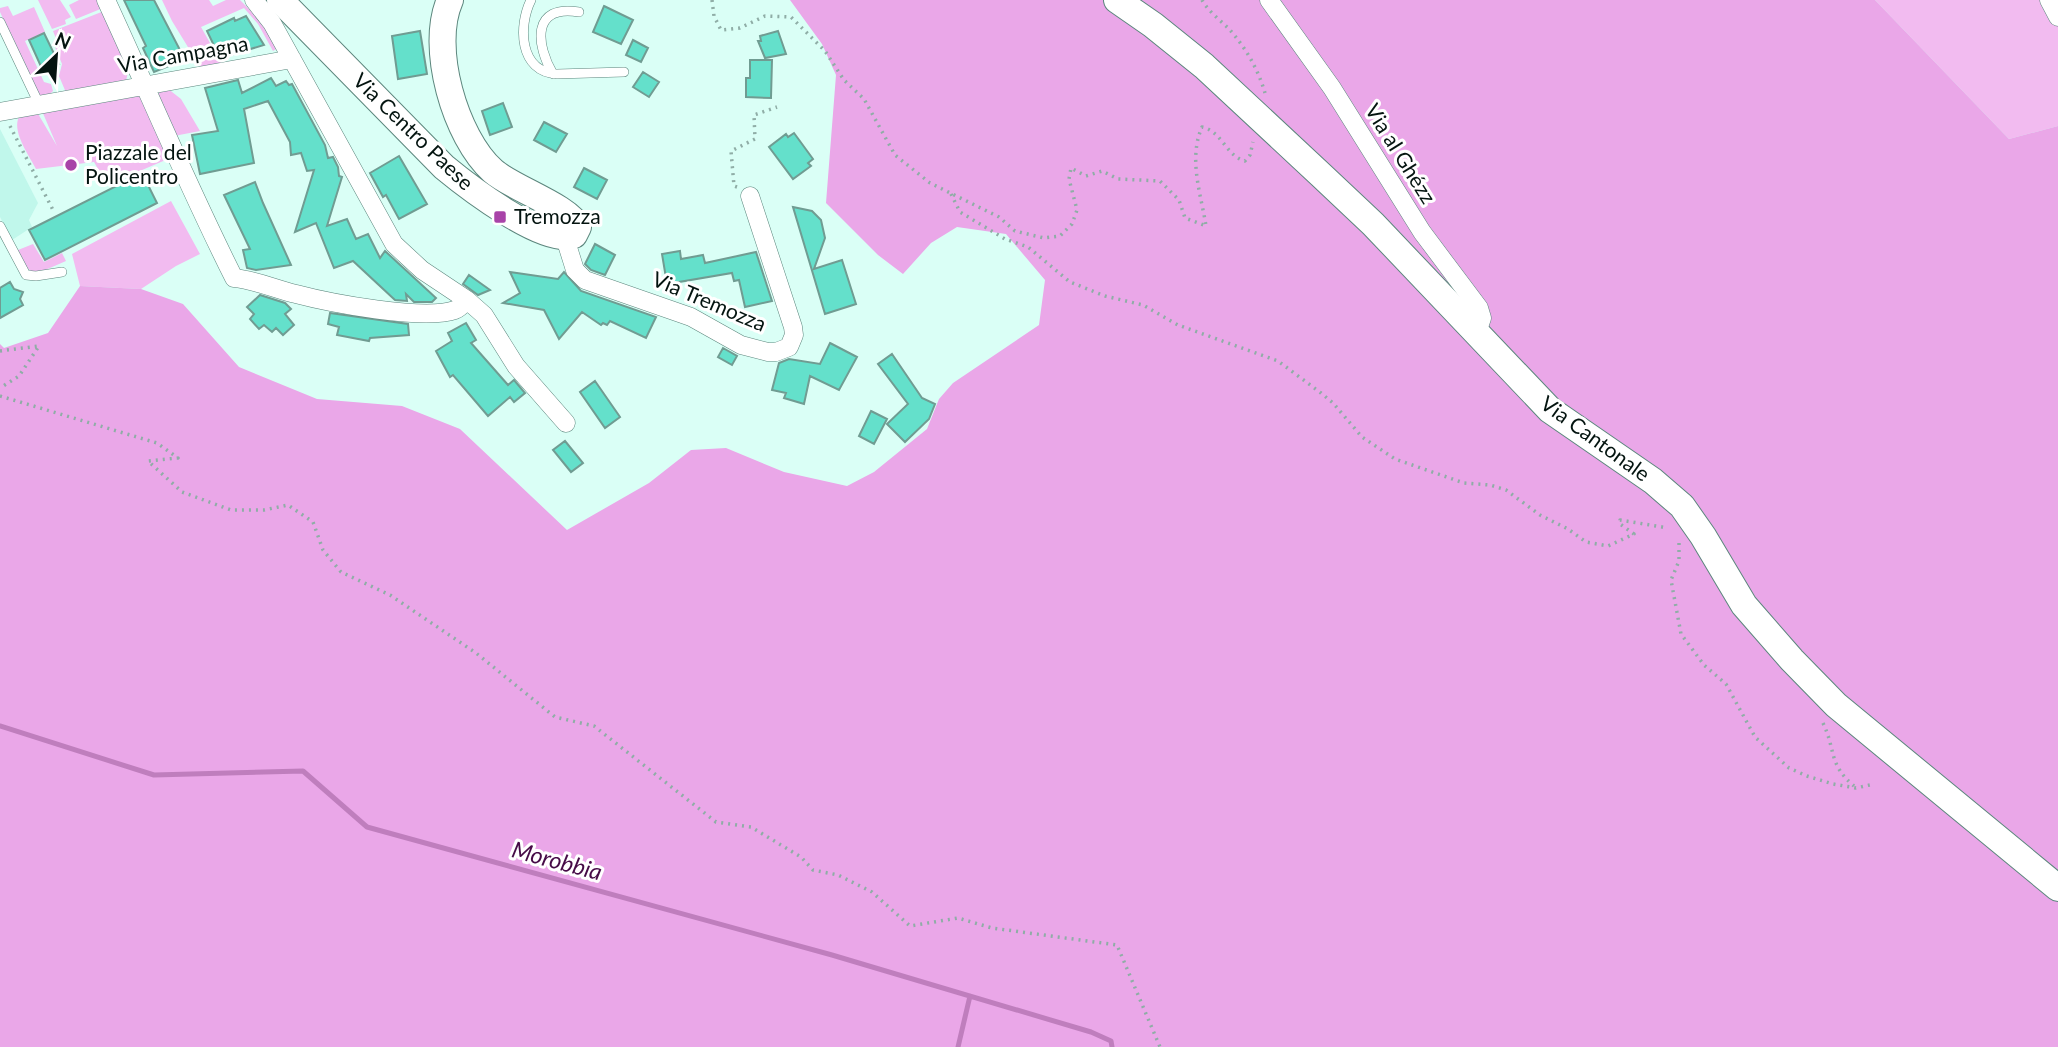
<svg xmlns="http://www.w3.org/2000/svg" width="2058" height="1047" viewBox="0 0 2058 1047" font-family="Lato,sans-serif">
	<rect width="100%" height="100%" fill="#dafff6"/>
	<path fill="#c0f7eb" d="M0,129L38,203L29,220L32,227L12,240L0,217Z"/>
	<path fill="#f2bbf0" d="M38,0H60L71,17L65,20L66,24L52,29Z
		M79,0H99L103,8L76,19L69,5Z
		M162,0H209L213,6L226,0H240L261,21L276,49L273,51L258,24L244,8L201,27L223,66L202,70L172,21Z
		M1875,0H2058V126L2009,139Z
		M8,6L13,16L34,7L45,32L25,41L44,82L51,84L53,91L49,95L39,96L0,12V8Z
		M104,11L129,67L126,81L67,95L59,76L62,64L53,42L57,41L53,31Z
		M146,85L175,156L121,179L119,175L105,181L94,162L36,169C29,155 10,130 20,115L37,112L57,146L39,104Z
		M167,88L181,99L200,131L174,136L158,95L160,90Z
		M171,201L200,254L176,266L141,289L80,286L72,254Z
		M33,244L44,262L62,253L66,261L36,274C25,269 22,261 18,250Z"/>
	<path fill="#eaa7e8" d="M790,0H1875L2009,139L2058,126V1047H0V344L4,348L48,333L80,286L141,289L183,304L239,367L317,399L402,406L460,429L567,530L649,483L691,450L726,448L784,472L847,486L874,472L927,429L939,399L953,383L1039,325L1045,280L1006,234L957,227L931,243L903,274L878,255L826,203L836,75L822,44Z"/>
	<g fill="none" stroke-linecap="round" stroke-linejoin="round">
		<path stroke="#bf7ebd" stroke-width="5" d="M0,726L154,775L303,771L367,827L832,955L1091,1032L1111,1041L1112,1047
			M958,1047L970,996"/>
	</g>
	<path fill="#64e0cb" stroke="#709c92" stroke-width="2" d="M124,0H154L181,52L176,54L179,62L154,72L143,48L146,46Z
		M604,6L633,20L621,44L593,32Z
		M246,16L264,45L220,58L207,31L234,18L235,21Z
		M420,31L427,74L398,79L392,36Z
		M778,31L786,54L765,58L758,41H761L760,36Z
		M44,33L59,64L43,71L29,40Z
		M633,40L648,48L641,62L626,55Z
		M750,60H772L771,98L746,97V78H750Z
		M643,72L659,82L649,97L633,87Z
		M271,78L276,86L286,81L289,85L292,84L325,145L328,158L333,157L338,167L339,176L342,177L327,226L347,219L356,239L368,234L380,258L385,251L436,298L432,302H414L406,294L407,301L395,300L353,261L334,268L316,223L295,232L314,170L307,171L301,153L291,155L290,142L268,101L244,109L254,163L200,174L192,135L218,131L205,88L238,80L242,93Z
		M503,103L512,127L490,135L482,111Z
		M544,122L567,134L556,152L534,140Z
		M794,133L813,159L808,163L811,166L793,179L769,147L786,134L788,137Z
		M399,156L427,204L399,219L386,195L383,197L370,173Z
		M584,168L607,180L597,199L574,187Z
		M142,173L157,203L45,260L29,230Z
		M255,182L263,203L291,265L256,270L247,268L243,250L250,249L224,195Z
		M793,207L812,211L821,220L825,238L814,269L842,260L856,304L825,314Z
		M595,244L615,255L605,275L591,270L585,264Z
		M680,251L681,259L703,255L705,263L756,252L772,301L745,307L739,280L734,281L732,273L667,284L662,254Z
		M510,272L558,279L564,272L581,291L656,317L646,338L610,321L607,325L603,323L601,325L582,312L559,339L544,310L503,303L520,293Z
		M469,275L490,290L478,295L463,284Z
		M10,282L14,289L23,292L20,299L23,305L0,318V288Z
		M260,295L285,303L291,309L285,314L294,325L283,335L276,328L272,332L264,325L259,329L250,319L254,314L247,307Z
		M330,313L408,324L409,335L370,338L369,341L337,335L339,327L328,324Z
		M466,323L476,340L471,343L508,385L514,380L525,393L514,402L510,397L488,416L453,375L450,377L436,351L452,341L448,333Z
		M830,343L857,357L839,390L810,376L804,404L784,398L786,393L772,390L779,363L789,359L820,364Z
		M723,348L737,356L732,365L718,357Z
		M892,354L922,398L935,404L929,419L905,442L887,424L908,404L878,364Z
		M595,381L620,417L605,428L580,392Z
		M871,411L887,419L874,444L859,436Z
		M565,441L583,463L571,472L553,450Z"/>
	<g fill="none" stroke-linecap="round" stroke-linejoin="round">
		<g stroke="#5c867d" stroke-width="10">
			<path id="lane" d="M531,0C518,26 519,72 557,74L624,72
				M0,22L39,104
				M553,74C536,45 531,4 579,12
				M0,226L26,275L36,276L62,272"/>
		</g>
		<g stroke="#5c867d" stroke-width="19">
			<path id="street" d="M106,0C149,93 188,187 234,278C255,280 275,289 296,294C330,303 424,321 455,310C460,308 463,304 467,300
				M254,0L272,23L394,244L422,270L467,300L484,315L516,366L566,423
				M1269,0L1332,88L1422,232L1479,308L1482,318L1476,335
				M2049,0L2058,17
				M0,112L292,59
				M565,238L575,270L585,280L691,317L741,345L768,352H776L789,347L794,335L793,327L750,196"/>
		</g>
		<g stroke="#5c867d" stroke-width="28">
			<path id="secondary" d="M280,0L444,167C467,186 546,247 574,235L578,227C570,207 512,188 493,171C455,137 429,47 450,0
				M1117,0L1153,25L1204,66L1321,175L1373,224L1550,410L1653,481L1682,506L1703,536L1744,605L1792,660L1836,705L2058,888"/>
		</g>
		<path stroke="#8fada6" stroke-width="3.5" stroke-dasharray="2 5" stroke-linecap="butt" d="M712,0L714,16L721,30L740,28L765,16L791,17L825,51L844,80L864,99L895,155L930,183L999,217L1015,231L1044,238L1060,236L1072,224L1077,210L1069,179L1071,168L1086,176L1102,171L1118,179L1160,181L1179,200L1185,218L1206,226C1201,194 1188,159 1202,127C1222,131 1226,156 1245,161L1250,155L1253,142
			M1202,0C1208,11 1220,20 1229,29C1246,48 1258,69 1265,93
			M10,126L54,212
			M737,187L734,186L731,151L755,139L754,115L777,107
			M951,194L960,212L1005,239L1028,247L1070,282L1105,296L1143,305L1178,325L1278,361L1321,393L1333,403L1362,437L1395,459L1464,483L1490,485L1506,490L1540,515L1568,529L1586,542L1608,546L1634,534L1620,524V520L1668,528
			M0,351L39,346L19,376L0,388
			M0,396L157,443L178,458L148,461L182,492L231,510H264L288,505L313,522L323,550L341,572L390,595L476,653L555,717L594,726L716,822L751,827L801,857L813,870L838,875L872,892L910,926L958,918L992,928L1117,945L1160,1047
			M1679,543V561L1671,580L1681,634L1704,665L1726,684L1755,737L1789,768L1807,776L1833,784L1856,788L1874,784
			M1823,723C1836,750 1828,764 1854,786"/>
		<use href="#lane" stroke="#fff" stroke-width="9"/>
		<use href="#street" stroke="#fff" stroke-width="18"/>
		<use href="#secondary" stroke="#fff" stroke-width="26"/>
	</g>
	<g fill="#a843a8" stroke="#fff" stroke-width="2.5">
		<circle cx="71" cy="165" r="7"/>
		<rect x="493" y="210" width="14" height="14" rx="3.5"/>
	</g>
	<g text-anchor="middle" stroke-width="6" stroke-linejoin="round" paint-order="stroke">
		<g font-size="21" fill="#041410" stroke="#fff">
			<text transform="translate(183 55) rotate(-10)" y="7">Via Campagna</text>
			<text transform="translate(413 132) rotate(44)" y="7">Via Centro Paese</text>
			<text transform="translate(1400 154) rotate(58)" y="7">Via al Ghézz</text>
			<text transform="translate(709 302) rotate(23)" y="7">Via Tremozza</text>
			<text transform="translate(1595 439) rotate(36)" y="7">Via Cantonale</text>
		</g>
		<g font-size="21" fill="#041410" stroke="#fff" text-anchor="start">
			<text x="85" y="160">Piazzale del<tspan x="85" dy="24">Policentro</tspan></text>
			<text x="514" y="224">Tremozza</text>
		</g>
		<g font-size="23" font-style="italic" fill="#460b47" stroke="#fff">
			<text transform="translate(557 861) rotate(15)" y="8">Morobbia</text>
		</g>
	</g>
	<g transform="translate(56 56) rotate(25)" stroke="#ffffff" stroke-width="5" paint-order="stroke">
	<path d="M0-5L12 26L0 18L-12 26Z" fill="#041410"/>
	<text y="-10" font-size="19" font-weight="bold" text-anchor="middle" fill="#041410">N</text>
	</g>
</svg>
